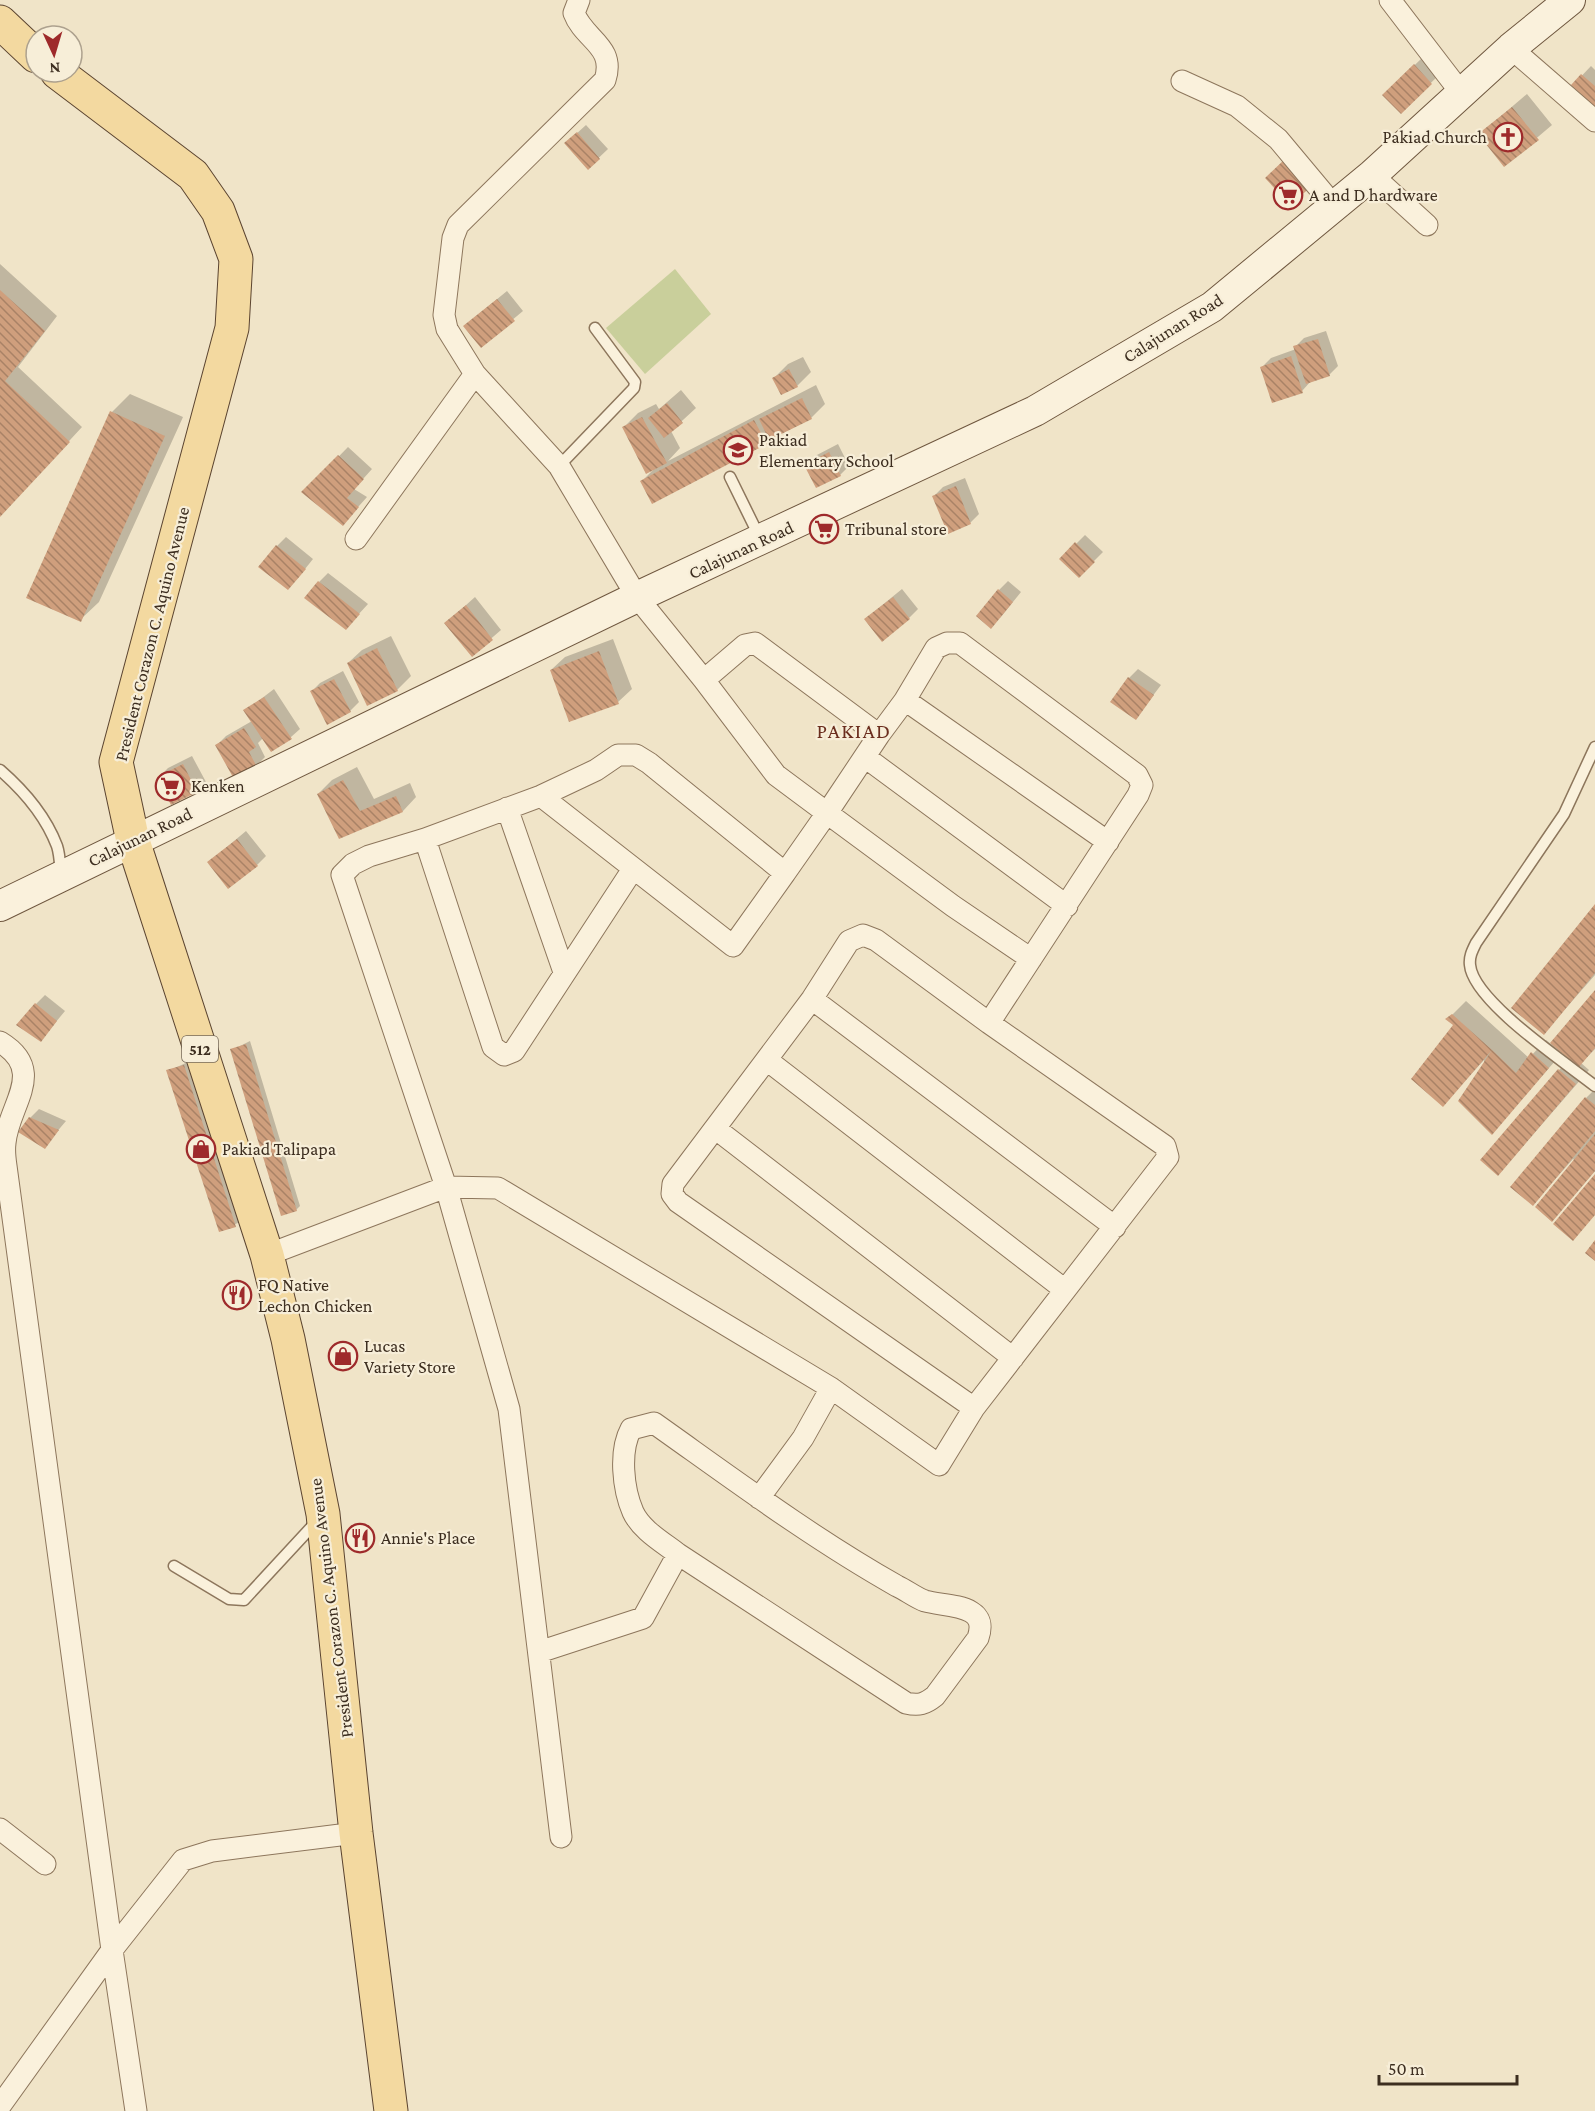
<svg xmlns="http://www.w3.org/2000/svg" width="1595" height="2111" viewBox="0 0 1595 2111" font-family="'Crimson Pro',serif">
	<defs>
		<pattern id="building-back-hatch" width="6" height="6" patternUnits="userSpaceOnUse" patternTransform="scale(1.5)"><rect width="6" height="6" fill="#cf9f7d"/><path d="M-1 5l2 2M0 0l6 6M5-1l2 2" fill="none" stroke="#a98266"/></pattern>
	</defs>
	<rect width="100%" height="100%" fill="#f0e4c8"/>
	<path fill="#c9cf9b" d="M675,269L711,314L645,374L606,328Z"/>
	<path fill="#0003" d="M1423,57L1440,74L1401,112L1384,95Z
		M1591,66L1595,70V105L1573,85Z
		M1527,94L1552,125L1505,165L1480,134Z
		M586,125L608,149L588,168L575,135Z
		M0,264L57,316L18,367L82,427L0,516Z
		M507,291L523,311L481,346L474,318Z
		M1326,331L1338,366L1329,375L1311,381L1302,391L1262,367L1271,358L1296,349L1295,347L1304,338Z
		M803,357L811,372L797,386L774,378L788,364Z
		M816,385L825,404L811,418L766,442L642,481L654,469L624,427L638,413L656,404L659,409L681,390L696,408L671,431L680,448L668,461Z
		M130,394L183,417L99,602L80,620L112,412Z
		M838,444L849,466L840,475L806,465L815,456Z
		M348,447L372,469L354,489L367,497L351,515L304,492Z
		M965,478L979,514L970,523L934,496L943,487Z
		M1085,535L1103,552L1079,576L1061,559Z
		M286,537L313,559L297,579L277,546Z
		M328,573L368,604L346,628L319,582Z
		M1008,581L1021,592L1000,618L999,590Z
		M902,589L918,609L909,618L875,611Z
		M475,597L501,630L472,655L446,623Z
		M391,636L411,676L397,690L348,663L362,650Z
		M613,639L632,689L618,702L551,670L565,657Z
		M1138,669L1161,685L1136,718L1129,678Z
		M343,671L359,702L350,711L311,692L320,683Z
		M274,689L300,729L291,737L263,738L258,743L265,757L256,766L217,745L226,736L252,721L245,711Z
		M192,756L206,782L197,791L172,803L159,777L168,768Z
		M357,767L374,799L410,783L416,797L403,811L340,837L318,794L332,780Z
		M246,831L266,856L257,865L209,862Z
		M1595,906V975L1544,1033Z
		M1595,993V1049L1581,1063L1589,1070L1511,1160L1559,1070L1571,1058L1563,1052L1492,1133L1484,1060L1443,1105L1455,1024L1448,1019L1466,1001L1529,1058L1546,1040L1551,1044Z
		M45,995L65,1011L41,1040L36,1004Z
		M250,1041L300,1206L296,1210L232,1050Z
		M188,1062L240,1222L220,1231L168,1071Z
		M1595,1089V1171L1552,1220L1575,1161L1573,1159L1533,1204L1586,1098Z
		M39,1109L66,1121L44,1147L30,1118Z"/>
	<path fill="url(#building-back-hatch)" d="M1414,64L1432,84L1401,114L1382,95Z
		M1581,74L1595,86V107L1571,85Z
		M1512,107L1539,140L1504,167L1478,134Z
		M577,132L600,159L588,170L564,143Z
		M1286,158L1312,186L1290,205L1265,178Z
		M0,290L45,331L5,381L70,442L0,517Z
		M497,299L515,321L481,348L463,326Z
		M1318,339L1330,376L1306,384L1293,346Z
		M1291,356L1303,393L1272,403L1260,367Z
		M789,369L798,387L781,395L772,378Z
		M802,398L812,419L769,440L759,419Z
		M667,403L683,423L664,438L648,418Z
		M110,411L165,436L81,622L26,598Z
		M642,417L667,463L646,474L622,427Z
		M754,420L767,444L652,504L640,481Z
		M829,452L841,476L816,488L804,465Z
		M338,455L364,479L347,498L359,507L343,526L301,492Z
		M956,486L971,524L948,534L932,496Z
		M1075,542L1095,562L1079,578L1059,559Z
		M276,545L306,569L288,590L258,567Z
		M318,581L360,614L346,630L304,598Z
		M998,589L1013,602L991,629L976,616Z
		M893,597L910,619L882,642L864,619Z
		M466,605L493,640L472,657L444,623Z
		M377,648L398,691L367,706L347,663Z
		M599,651L619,704L569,722L550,670Z
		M1128,677L1154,695L1136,720L1110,702Z
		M334,679L351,712L327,725L310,691Z
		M264,697L292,739L271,752L243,710Z
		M244,728L256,747L249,752L257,767L234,779L215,745Z
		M183,764L197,792L171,805L157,777Z
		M343,780L360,811L396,796L403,812L339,839L317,794Z
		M237,839L258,866L228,889L207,862Z
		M1595,904V973L1544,1035L1511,1008Z
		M1595,990V1048L1579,1067L1550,1043Z
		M35,1003L57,1021L41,1042L16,1025Z
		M1452,1014L1492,1050L1516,1073L1531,1052L1549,1068L1492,1135L1458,1101L1492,1050L1443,1107L1411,1079L1453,1025L1445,1019Z
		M246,1044L297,1211L281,1216L230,1049Z
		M184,1065L236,1227L219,1232L166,1070Z
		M1558,1069L1576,1084L1498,1176L1480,1160Z
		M1585,1097L1595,1105V1131L1533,1206L1510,1187Z
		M29,1117L59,1130L45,1149L18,1132Z
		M1595,1134V1171L1552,1222L1535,1207Z
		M1595,1174V1215L1573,1241L1553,1224Z
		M1595,1240V1261L1585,1253Z"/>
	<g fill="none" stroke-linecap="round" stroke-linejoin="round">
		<g stroke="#8d765c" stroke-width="13">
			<path id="lane" d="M559,466L634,388L635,382L595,328
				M730,477L760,538
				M1595,747L1564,814L1476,943C1472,951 1469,957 1470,965C1473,1001 1566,1063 1595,1086
				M0,770C23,790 46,817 57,846C60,855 60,866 61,875
				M174,1566L229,1599L244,1600L317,1521"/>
		</g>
		<g stroke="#8d765c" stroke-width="23">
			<path id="street" d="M579,0L574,13C584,40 616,46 605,80L458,225L453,238L444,315L447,329L475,374L559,466L637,597L704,680L745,645L755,643L879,735L905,700L936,648L947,643H960L1137,775L1142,785L1138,795L989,1023
				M1390,0L1462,94
				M1511,48L1595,121
				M1182,81L1237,106L1278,139L1334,206
				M1372,175L1427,225
				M356,539L475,374
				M704,680L776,775L827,813L879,735
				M905,700L1108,842
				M865,757L1067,906
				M541,796L733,946L785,873L649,763L636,755H618L596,770L541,796L425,839L369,856L353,864L342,875L446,1187L509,1409L561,1837
				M507,808L564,972
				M425,839L493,1047L504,1055L514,1051L633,869
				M785,873L827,813L953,906L1031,959
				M812,999L1115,1227
				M0,1042C48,1071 8,1105 5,1143C4,1150 5,1159 6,1166L112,1950L136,2111
				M767,1060L1065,1290
				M716,1129L1013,1358
				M267,1255L446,1187L498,1188L831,1388L939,1465L974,1408L1168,1157L1165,1146L989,1023L876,940L863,935L849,941L812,999L673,1184L672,1194L678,1202L974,1408
				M654,1423C733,1479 812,1538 897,1586C906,1590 916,1598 925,1601C946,1607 990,1603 978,1638L935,1696C925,1704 919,1706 906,1703L678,1554C664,1543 641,1530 633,1512C623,1489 619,1451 631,1429Z
				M759,1498L803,1438L831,1388
				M539,1652L643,1618L678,1554
				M0,1829L45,1864
				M0,2106L112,1950L183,1860L212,1851L356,1833"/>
		</g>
		<g stroke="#6f573f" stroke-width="32">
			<path id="secondary" d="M0,906L637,597L1035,411L1212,307L1372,175L1511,48L1570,0"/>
		</g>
		<g stroke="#5b4430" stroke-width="35">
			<path id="primary" d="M0,22L36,56
				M57,72L193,175L218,211L236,259L232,328L116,762L133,841L267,1255L288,1339L323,1514L356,1833L391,2111"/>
		</g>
		<use href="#lane" stroke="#faf1dc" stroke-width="10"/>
		<use href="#street" stroke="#faf1dc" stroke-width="21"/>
		<use href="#secondary" stroke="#faf1dc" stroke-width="30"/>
		<use href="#primary" stroke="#f3d9a0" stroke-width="33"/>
	</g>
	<defs>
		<g id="church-ring" transform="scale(1.5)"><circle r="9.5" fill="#f7eed8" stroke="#9e2a2b" stroke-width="1.5"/><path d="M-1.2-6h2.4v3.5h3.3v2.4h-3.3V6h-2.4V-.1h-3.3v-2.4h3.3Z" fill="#9e2a2b"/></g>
		<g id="supermarket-ring" transform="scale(1.5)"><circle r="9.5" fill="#f7eed8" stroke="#9e2a2b" stroke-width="1.5"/><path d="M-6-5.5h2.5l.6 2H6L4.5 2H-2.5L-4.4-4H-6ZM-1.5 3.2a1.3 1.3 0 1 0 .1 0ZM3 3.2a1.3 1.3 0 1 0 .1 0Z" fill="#9e2a2b"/></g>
		<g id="school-ring" transform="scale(1.5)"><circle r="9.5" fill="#f7eed8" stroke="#9e2a2b" stroke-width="1.5"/><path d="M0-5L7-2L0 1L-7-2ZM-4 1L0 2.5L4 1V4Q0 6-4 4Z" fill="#9e2a2b"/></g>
		<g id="shop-ring" transform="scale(1.5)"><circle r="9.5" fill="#f7eed8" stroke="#9e2a2b" stroke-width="1.5"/><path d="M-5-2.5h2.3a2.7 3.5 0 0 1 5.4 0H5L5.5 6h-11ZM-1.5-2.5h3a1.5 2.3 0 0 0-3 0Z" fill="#9e2a2b"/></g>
		<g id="restaurant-ring" transform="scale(1.5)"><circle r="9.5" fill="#f7eed8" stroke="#9e2a2b" stroke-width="1.5"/><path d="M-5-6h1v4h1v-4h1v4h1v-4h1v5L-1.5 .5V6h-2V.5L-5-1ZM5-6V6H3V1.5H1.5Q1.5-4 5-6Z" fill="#9e2a2b"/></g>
	</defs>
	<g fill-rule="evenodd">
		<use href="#church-ring" x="1508" y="137"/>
		<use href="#supermarket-ring" x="1288" y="195"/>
		<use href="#school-ring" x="738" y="450"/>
		<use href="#supermarket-ring" x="824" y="529"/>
		<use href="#supermarket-ring" x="170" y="786"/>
		<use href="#shop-ring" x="201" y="1149"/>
		<use href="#restaurant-ring" x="237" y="1295"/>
		<use href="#shop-ring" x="343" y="1356"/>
		<use href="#restaurant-ring" x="360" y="1538"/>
	</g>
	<g text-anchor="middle" stroke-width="4.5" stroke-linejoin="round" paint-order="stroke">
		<rect fill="#f7eed8" stroke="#756857" stroke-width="1.5" x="182" y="1036" width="36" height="26" rx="4.5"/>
		<g font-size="16" font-weight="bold" fill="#3d2e20">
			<text x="200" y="1055">512</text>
		</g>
		<g font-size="18" fill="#3d2e20" stroke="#f7eed8" text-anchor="start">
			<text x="1487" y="143" text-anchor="end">Pakiad Church</text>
			<text x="1309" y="201">A and D hardware</text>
			<text x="759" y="446">Pakiad<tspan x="759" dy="21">Elementary School</tspan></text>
			<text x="845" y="535">Tribunal store</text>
			<text x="191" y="792">Kenken</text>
			<text x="222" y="1155">Pakiad Talipapa</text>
			<text x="258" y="1291">FQ Native<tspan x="258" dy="21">Lechon Chicken</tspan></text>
			<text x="364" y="1352">Lucas<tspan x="364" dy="21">Variety Store</tspan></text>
			<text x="381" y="1544">Annie's Place</text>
		</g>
		<g font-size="18" fill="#3d2e20" stroke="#f7eed8">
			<text transform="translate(1173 328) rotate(-32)" y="6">Calajunan Road</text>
			<text transform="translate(741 550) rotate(-25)" y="6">Calajunan Road</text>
			<text transform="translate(152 634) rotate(-76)" y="6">President Corazon C. Aquino Avenue</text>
			<text transform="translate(140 837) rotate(-26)" y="6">Calajunan Road</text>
			<text transform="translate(331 1608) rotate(-97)" y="6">President Corazon C. Aquino Avenue</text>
		</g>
		<g font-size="21" letter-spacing="1.5" fill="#6b2e1e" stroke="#f7eed8">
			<text x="854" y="738">PAKIAD</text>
		</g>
	</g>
	<g transform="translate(54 54) rotate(176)"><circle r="28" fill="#f7eed8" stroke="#ada18e" stroke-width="1.5"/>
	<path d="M0-4.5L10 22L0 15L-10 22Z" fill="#9e2a2b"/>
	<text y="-9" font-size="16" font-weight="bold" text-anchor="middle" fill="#3d2e20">N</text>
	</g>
	<path d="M1379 2075v9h138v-9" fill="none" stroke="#3d2e20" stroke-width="3"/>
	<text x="1388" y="2075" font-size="18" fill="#3d2e20" stroke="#f7eed8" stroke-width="4.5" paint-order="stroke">50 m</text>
</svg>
